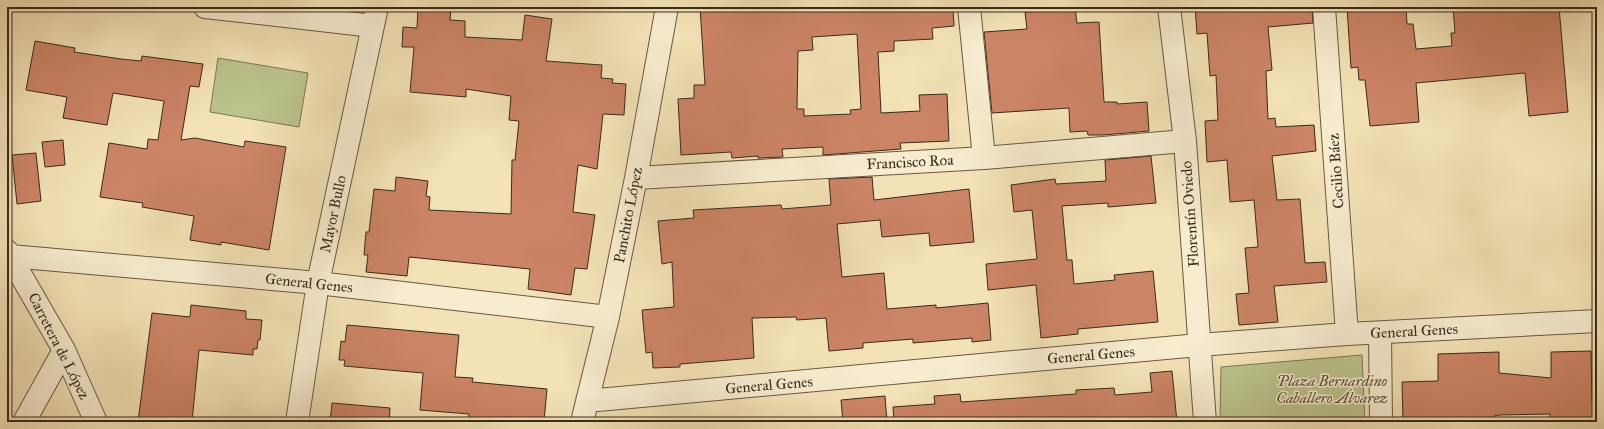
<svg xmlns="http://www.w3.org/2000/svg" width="1604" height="429" viewBox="0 0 1604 429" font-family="'IM FELL Great Primer',serif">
	<rect width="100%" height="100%" fill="#f3e2b6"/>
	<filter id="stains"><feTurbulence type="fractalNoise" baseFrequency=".005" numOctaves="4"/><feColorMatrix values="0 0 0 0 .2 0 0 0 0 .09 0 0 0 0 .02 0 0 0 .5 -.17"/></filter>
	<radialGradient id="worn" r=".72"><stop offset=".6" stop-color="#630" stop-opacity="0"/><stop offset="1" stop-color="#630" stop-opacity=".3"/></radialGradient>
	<path fill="#bbc38d" stroke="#7a7654" d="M218,58L308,73L299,127L210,112Z
		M1362,355L1365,422H1220L1221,367Z"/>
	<path fill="#cc8466" stroke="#392a1c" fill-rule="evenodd" d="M418,7H451L450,20L465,21V37L522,40L525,15L552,19L546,61L602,65L601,78L613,79L612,83L626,84L624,115L603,114L597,169L578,165L573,212L595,215L587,269L575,268L571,295L528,289L530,269L409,257L407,276L366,272L368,255H364L366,232H369L374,189L395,191L396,177L428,181L426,196L430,197L429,210L511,214L512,160H515L519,121L509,120L511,96L466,89V97L410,92L414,47H402L403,27L417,28Z
		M700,7H953L954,26L932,28L933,39L894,41V51L878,52L881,113L920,111L919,95L947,94L949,141L900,143L901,149L823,155V147L782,149L783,157L758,158V156L732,158L731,152L681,155L678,99L694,98V85H705ZM857,34L861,109L850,110L851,114L804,116V109H797L798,51L813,50L812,37Z
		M1045,7H1075L1077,23L1099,22L1104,102H1117V104L1147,102L1149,131L1103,135H1088L1087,131L1070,132L1069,108L992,113L984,32L1027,29L1025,12L1046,11Z
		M1195,7H1312L1313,23L1268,27L1272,70L1266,71L1268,119L1275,118L1276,127L1314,125L1316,151L1272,156L1277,200L1300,199L1305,263L1325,262L1327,282L1274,286L1278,322L1239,325L1236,294L1249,293L1245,248L1258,247L1254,200L1230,202L1227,160L1207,162L1205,121L1218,120L1216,75L1210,76L1207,33L1197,34Z
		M1347,7H1406L1407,24H1413L1416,49L1452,46L1451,33H1455L1453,7H1559L1568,112L1529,116L1525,73L1416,83L1419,122L1370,126L1365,80H1359L1358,67L1351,68Z
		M35,41L75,48L74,52L121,59L141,61L142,56L203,64L199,87L190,86L181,140L195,138L244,147L245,141L286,147L269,250L221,242V245L190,240L194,216L142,207L143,203L100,197L109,143L147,149L148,139L158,140L164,101L113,93L107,125L63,118L67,97L26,90Z
		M63,140L65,165L45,167L42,142Z
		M36,153L41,201L17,204L12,155Z
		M1151,156L1156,203L1108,207V203L1062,206L1067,260H1072L1074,284L1115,280L1114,275L1153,271L1158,322L1078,329V334L1041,338L1036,285L988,290L986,264L1037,259L1032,210L1014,212L1011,185L1055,179L1056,184L1106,181L1105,160Z
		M872,177L874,200L969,189L974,242L930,246L929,233L882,237L880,220L837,224L842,277L884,273L887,309L936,305V308L988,303L991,340L972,342V338L913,343V339L863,343V348L829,351L826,318L797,320L796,317L752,318L754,358L680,364V367L653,368L652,352L646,353L642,310L674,307L672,262L662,264L658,221L694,218L693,210L781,205L782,209L831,205L829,179Z
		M191,305L246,311V319L262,320L260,340H258L257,349H253V355L199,350L192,422H138L152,313L190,317Z
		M347,325L459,335L455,377L473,378L472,382L547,389L544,421L506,417L505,422H468L469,414L420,410L423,373L344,366L345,360H339L341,341L345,342Z
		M1591,351L1592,402H1595L1594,422H1550V414L1499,415L1494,416V422H1403L1402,382L1438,381V354L1499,352V373L1551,378V352Z
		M1172,371L1177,422H894L893,407L935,404L934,396L960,394L961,402L1076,394V390L1114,388L1115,395L1152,392L1150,373Z
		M885,396L887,422H843L841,400Z
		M332,403L390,408L389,422H330Z"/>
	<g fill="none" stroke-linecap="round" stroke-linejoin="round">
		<g stroke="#685842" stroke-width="24">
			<path id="minor" d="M205,7L373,26
				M969,7L984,158
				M1169,7L1185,141L1205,422
				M1324,7L1347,334
				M636,178L984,158L1185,141
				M7,251L64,350L96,422
				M10,256L318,283L608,317
				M1380,333L1381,422
				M587,401L1199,345L1347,334L1597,321
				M24,422L64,350
				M297,422L318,283L377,7
				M582,422L608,317L636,178L667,7"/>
		</g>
		<use href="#minor" stroke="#f7ecd0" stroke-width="22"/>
	</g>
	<g text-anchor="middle" stroke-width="3" stroke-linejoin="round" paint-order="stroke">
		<g font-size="15" fill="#392a1c" stroke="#f7ecd0">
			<text transform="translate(910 162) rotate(-3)" y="5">Francisco Roa</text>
			<text transform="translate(1336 171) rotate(-94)" y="5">Cecilio Báez</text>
			<text transform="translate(333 214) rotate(-78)" y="5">Mayor Bullo</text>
			<text transform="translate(1190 214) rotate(-94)" y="5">Florentín Oviedo</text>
			<text transform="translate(628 215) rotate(-79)" y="5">Panchito López</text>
			<text transform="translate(309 283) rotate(6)" y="5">General Genes</text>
			<text transform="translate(1414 331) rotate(-3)" y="5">General Genes</text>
			<text transform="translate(59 346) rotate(63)" y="5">Carretera de López</text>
			<text transform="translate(1091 355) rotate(-5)" y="5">General Genes</text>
			<text transform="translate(769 385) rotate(-5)" y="5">General Genes</text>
		</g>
		<g font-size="15" font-style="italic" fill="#5a5038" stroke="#f7ecd0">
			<text x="1332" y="386">Plaza Bernardino<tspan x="1332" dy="17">Caballero Álvarez</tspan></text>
		</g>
	</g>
	<rect width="1604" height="429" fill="none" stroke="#f3e2b6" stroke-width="24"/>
	<rect x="8" y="8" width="1588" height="413" fill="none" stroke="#392a1c" stroke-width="2"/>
	<rect x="12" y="12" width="1580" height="405" fill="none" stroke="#392a1c"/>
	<rect width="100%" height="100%" filter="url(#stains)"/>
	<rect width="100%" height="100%" fill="url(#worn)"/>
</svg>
